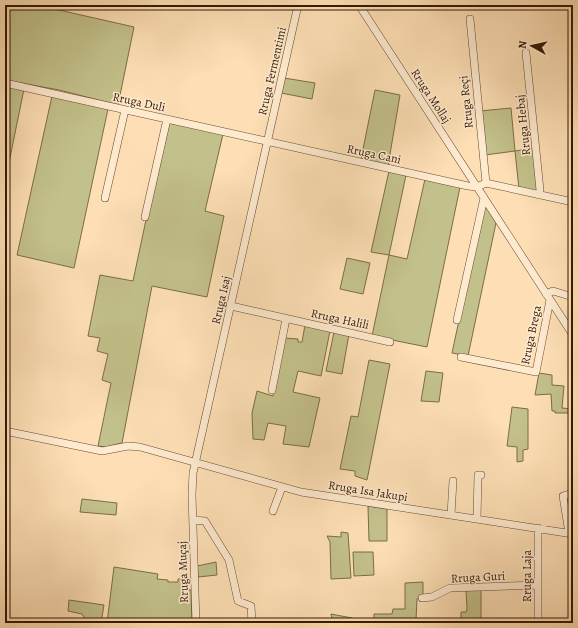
<svg xmlns="http://www.w3.org/2000/svg" width="578" height="628" viewBox="0 0 578 628" font-family="Alegreya,serif">
	<rect width="100%" height="100%" fill="#fedfb5"/>
	<filter id="stains"><feTurbulence type="fractalNoise" baseFrequency=".005" numOctaves="4"/><feColorMatrix values="0 0 0 0 .2 0 0 0 0 .09 0 0 0 0 .02 0 0 0 .5 -.17"/></filter>
	<radialGradient id="worn" r=".72"><stop offset=".6" stop-color="#630" stop-opacity="0"/><stop offset="1" stop-color="#630" stop-opacity=".3"/></radialGradient>
	<path fill="#c3c18b" stroke="#7c6c46" d="M5,5H37L134,27L118,105L59,90L5,80Z
		M284,78L315,83L312,99L281,93Z
		M5,85L24,89L5,182Z
		M375,90L400,95L388,166L361,159Z
		M52,96L108,109L74,268L17,255Z
		M511,108L515,151L534,148L539,187L535,192L519,189L515,151L485,155L480,111Z
		M169,122L223,134L205,211L224,216L207,297L152,286L122,443L106,447L98,446L111,383L102,380L108,354L97,351L100,338L88,336L100,275L133,281L166,126Z
		M389,171L406,175L389,255L407,259L425,179L460,187L427,347L372,336L389,255L371,252Z
		M486,206L496,223L468,356L452,353L483,208Z
		M347,258L370,263L363,294L340,289Z
		M305,325L330,331L321,376L298,371L293,392L320,398L309,447L283,444L286,426L268,423L264,440L253,439L252,413L257,391L273,396L284,338L298,339V342H302Z
		M334,332L349,334L342,374L326,371Z
		M369,360L390,364L367,480L355,476V471L340,469L351,416L358,417Z
		M426,371L443,373L439,402L421,401Z
		M539,373L552,375V385L564,386L562,408L573,409V413H555V411H552L551,394L535,395Z
		M512,407L528,409V449L523,450V461L517,462V447L507,446Z
		M82,499L117,503L116,515L80,512Z
		M368,506L387,509V541H369Z
		M341,532L348,533L351,578L331,579L330,542L327,536L341,537Z
		M353,552H373L374,575L354,576Z
		M216,562L217,575L198,577L197,566Z
		M114,567L158,574L157,579L168,580V582H178V579H182V588L191,590L192,623H107Z
		M423,582V595L417,599L416,620L374,623V614H392L393,609H405V583Z
		M466,589L481,590V623H461V612H466L467,609Z
		M69,600L104,605L101,623L87,622L82,614L68,611Z
		M331,614L352,618V623H333Z"/>
	<g fill="none" stroke-linecap="round" stroke-linejoin="round">
		<g stroke="#674a2f" stroke-width="8">
			<path id="minor" d="M359,5L573,335
				M470,19L486,183
				M526,53L540,190L539,195
				M5,83L468,186L477,187L486,183L573,202
				M105,198L125,110
				M145,217L167,119
				M546,294L553,291L573,297
				M231,306L390,342
				M457,320L484,198
				M461,357L536,372L550,300
				M272,390L286,319
				M5,431L102,451L128,446L140,447L301,492L573,534
				M273,511L282,487
				M451,515L453,481
				M477,519L478,475H481
				M193,520L205,521L229,560L238,601L251,606L252,623
				M538,528V623
				M569,533L563,496L573,493
				M422,598L432,597L450,588L538,585
				M5,623H6
				M196,623L192,495L193,473L298,5"/>
		</g>
		<use href="#minor" stroke="#feeacf" stroke-width="7"/>
	</g>
	<g text-anchor="middle" stroke-width="3" stroke-linejoin="round" paint-order="stroke">
		<g font-size="12" fill="#351802" stroke="#feeacf">
			<text transform="translate(272 71) rotate(-77)" y="4">Rruga Fermentimi</text>
			<text transform="translate(431 96) rotate(57)" y="4">Rruga Mollaj</text>
			<text transform="translate(139 102) rotate(12)" y="4">Rruga Duli</text>
			<text transform="translate(466 102) rotate(-96)" y="4">Rruga Reçi</text>
			<text transform="translate(523 125) rotate(-96)" y="4">Rruga Hebaj</text>
			<text transform="translate(374 154) rotate(12)" y="4">Rruga Cani</text>
			<text transform="translate(221 300) rotate(-77)" y="4">Rruga Isaj</text>
			<text transform="translate(340 319) rotate(12)" y="4">Rruga Halili</text>
			<text transform="translate(531 335) rotate(-78)" y="4">Rruga Brega</text>
			<text transform="translate(368 491) rotate(9)" y="4">Rruga Isa Jakupi</text>
			<text transform="translate(183 572) rotate(-92)" y="4">Rruga Muçaj</text>
			<text transform="translate(527 576) rotate(-90)" y="4">Rruga Laja</text>
			<text transform="translate(478 577) rotate(-3)" y="4">Rruga Guri</text>
		</g>
	</g>
	<rect width="578" height="628" fill="none" stroke="#fedfb5" stroke-width="20"/>
	<rect x="6" y="6" width="566" height="616" fill="none" stroke="#351802" stroke-width="2"/>
	<rect x="10" y="10" width="558" height="608" fill="none" stroke="#351802"/>
	<g transform="translate(532 46) rotate(278)" stroke="#feeacf" stroke-width="3" paint-order="stroke">
	<path d="M0-3L7 15L0 10L-7 15Z" fill="#351802"/>
	<text y="-6" font-size="11" font-weight="bold" text-anchor="middle" fill="#351802">N</text>
	</g>
	<rect width="100%" height="100%" filter="url(#stains)"/>
	<rect width="100%" height="100%" fill="url(#worn)"/>
</svg>
